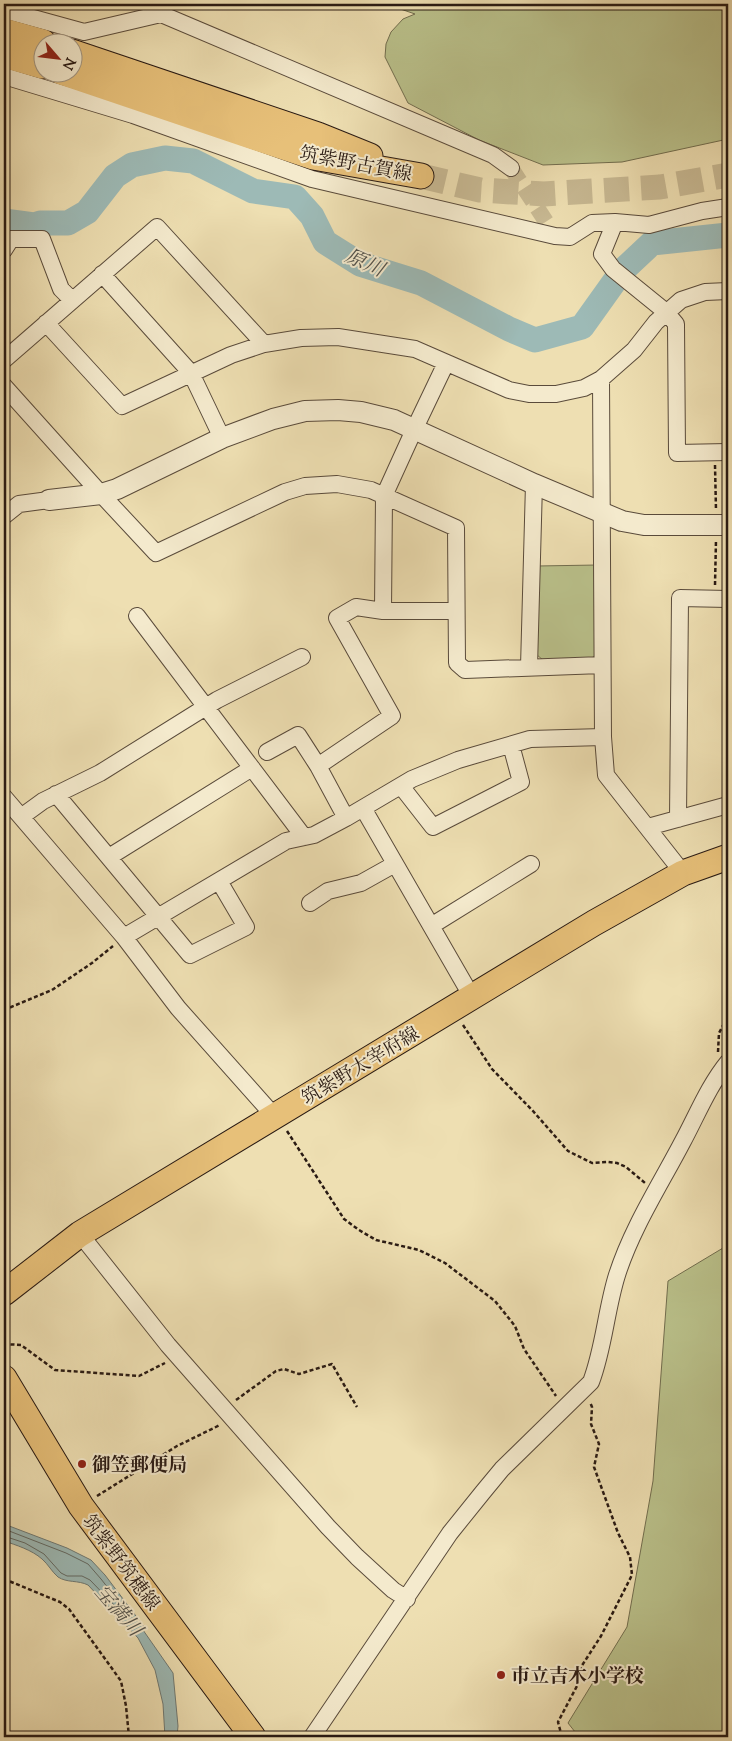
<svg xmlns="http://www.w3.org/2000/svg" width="732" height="1741" viewBox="0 0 732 1741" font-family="'Sorts Mill Goudy','Noto Serif JP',serif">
	<rect width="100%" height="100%" fill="#eedfb2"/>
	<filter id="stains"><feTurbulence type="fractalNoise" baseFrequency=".004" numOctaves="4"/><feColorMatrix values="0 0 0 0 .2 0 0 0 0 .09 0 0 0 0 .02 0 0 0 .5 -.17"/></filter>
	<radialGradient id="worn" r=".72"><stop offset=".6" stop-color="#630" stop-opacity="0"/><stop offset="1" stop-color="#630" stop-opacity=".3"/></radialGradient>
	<path fill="#bac18b" stroke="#726e4f" d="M386,4H728V139L622,162L543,165L479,140L408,103L385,57L386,44L391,32L403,19L415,14Z
		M597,565V654L589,660L544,661L536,654L537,566Z
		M728,1245V1737H579L568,1723L627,1627L653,1481L668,1281Z"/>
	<path fill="#9dbab6" stroke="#6f7a75" d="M4,1524L67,1548L91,1560L105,1575L145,1628L143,1630L173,1673L178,1726L177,1737H165L163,1704L155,1670L138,1638L88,1585C78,1580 67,1583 58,1577C52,1572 48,1564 42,1559C32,1550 16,1545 4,1541Z"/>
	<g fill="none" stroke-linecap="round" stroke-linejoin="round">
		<path stroke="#636a64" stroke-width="1" d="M4,1529L66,1553L88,1564L101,1579L123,1607V1609L119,1610L90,1580L82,1576H67L61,1573L44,1554L25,1543L4,1536"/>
		<path stroke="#9dbab6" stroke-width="25" d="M4,221L34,225L40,223H68L87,212L115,176L132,165L165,158L193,161L253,191L295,197L312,216L325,242L360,264L421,283L509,329L535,340L582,327L622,271L652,243L728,235"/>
		<path stroke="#c7b892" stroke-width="16" stroke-dasharray="16 8" stroke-linecap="butt" d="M511,168L547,223"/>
		<path stroke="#c7b892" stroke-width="25" stroke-dasharray="25 12" stroke-linecap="butt" d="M421,176L480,190L544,194L660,187L728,175"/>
		<g stroke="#5a4b3b" stroke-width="18">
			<path id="minor" d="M4,10L84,32L161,14L493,155L511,168
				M4,76L133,115L312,179L555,236L570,237L592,223L615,222L649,225L702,211L728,207
				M615,222L602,254L613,269L666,312L676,324L677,453L728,452
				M4,250L11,239H42L61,289L72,300
				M102,274L191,373L222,438
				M46,323L122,406L231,355L264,344L301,338L338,337L415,349L509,390L529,394H556L584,388L601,379L634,350L656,322L681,300L705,292L728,291
				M4,360L157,227L264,344
				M446,363L414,430L384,496L383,611H456
				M601,379L603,737L606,775L683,873
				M4,386L101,494L156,553L285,492L305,486L337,484L371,490L456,528L457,663L465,670L602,665
				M4,516L19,504L49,500
				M137,616L304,837
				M529,667L534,484
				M267,752L298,735L318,766L346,818
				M318,766L392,716L337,618L356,607L383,611
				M401,786L433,827L521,782L511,745
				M56,794L190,955L246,927L219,881
				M4,797L124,937L178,1008L275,1117
				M363,808L472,997
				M21,817L43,801L100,773L217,700L302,657
				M678,819L680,598L728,599
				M648,827L728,805
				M109,857L252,768
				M310,903L328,891L361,883L395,864
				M431,926L531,864
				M124,937L286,841L314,835L346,818L412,779L458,760L530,739L603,737
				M80,1234L168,1345L328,1527L357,1557L393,1590L407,1599
				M312,1737L450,1533L483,1492L502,1469L591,1382C604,1348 606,1310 617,1275C632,1228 660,1185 683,1141C697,1115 709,1085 728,1062"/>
		</g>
		<g stroke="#5a4b3b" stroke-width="22">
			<path id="tertiary" d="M49,500L101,494L117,489L222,438L273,419L305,411L338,410L361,412L394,420L534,484L622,521L644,525H728"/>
		</g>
		<g stroke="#291a13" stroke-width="27">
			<path id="primary" d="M4,31L43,42
				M72,52L318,135L370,156
				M4,55L42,66
				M61,72L313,157L421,176
				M4,1293L80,1234L594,923L683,873L728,857
				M4,1378L81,1506L253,1737"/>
		</g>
		<path stroke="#291a13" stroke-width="2.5" stroke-dasharray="4 2.5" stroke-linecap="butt" d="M715,465L716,510
			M715,585L716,540
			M4,1010L52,990L92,963L113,946
			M463,1025L492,1069L533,1111L568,1151L592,1163L608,1162L617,1163L626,1167L645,1183
			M718,1052L719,1033L728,1016
			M287,1131L344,1219L359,1230L376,1240L419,1250L445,1263L495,1301L515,1326L524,1349L556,1396
			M4,1344L21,1345L55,1370L139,1376L165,1363
			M236,1400L276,1371L284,1369L299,1374L332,1364L357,1407
			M97,1496L177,1446L220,1425
			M4,1579L60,1602L69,1609L121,1681L126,1706L129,1737
			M562,1737L558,1722L577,1686L581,1667L601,1636L632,1575L630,1557L618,1533L594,1467L599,1444L591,1424L592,1407L590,1402"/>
		<use href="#minor" stroke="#f4eacd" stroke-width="16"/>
		<use href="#tertiary" stroke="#f4eacd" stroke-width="20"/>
		<use href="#primary" stroke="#e7c079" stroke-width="25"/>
	</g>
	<g fill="#8f2418" stroke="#f4eacd" stroke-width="2">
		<circle cx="82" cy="1464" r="5"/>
		<circle cx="501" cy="1675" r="5"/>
	</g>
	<g text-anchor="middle" stroke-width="4" stroke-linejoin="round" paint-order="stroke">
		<g font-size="19" fill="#291a13" stroke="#f4eacd">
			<text transform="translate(356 163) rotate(11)" y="7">筑紫野古賀線</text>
			<text transform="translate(360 1065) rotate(-31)" y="7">筑紫野太宰府線</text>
			<text transform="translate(122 1562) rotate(53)" y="7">筑紫野筑穂線</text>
		</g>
		<g font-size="19" font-weight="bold" fill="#291a13" stroke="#f4eacd" text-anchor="start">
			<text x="92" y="1471">御笠郵便局</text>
			<text x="511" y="1682">市立吉木小学校</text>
		</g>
		<g font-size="20" font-style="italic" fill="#52524c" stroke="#f4eacd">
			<text transform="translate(365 262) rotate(24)" y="7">原川</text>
			<text transform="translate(119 1610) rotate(49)" y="7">宝満川</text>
		</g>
	</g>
	<rect width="732" height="1741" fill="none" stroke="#eedfb2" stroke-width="20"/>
	<rect x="5" y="5" width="722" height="1731" fill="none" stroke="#291a13" stroke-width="2.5"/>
	<rect x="10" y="10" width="712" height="1721" fill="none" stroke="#291a13"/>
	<g transform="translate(58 58) rotate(118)"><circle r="24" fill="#f4eacd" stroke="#a39783"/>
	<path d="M0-4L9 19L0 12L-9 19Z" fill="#8f2418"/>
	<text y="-8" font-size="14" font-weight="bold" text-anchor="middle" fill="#291a13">N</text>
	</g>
	<rect width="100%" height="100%" filter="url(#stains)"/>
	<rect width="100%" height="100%" fill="url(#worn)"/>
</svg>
